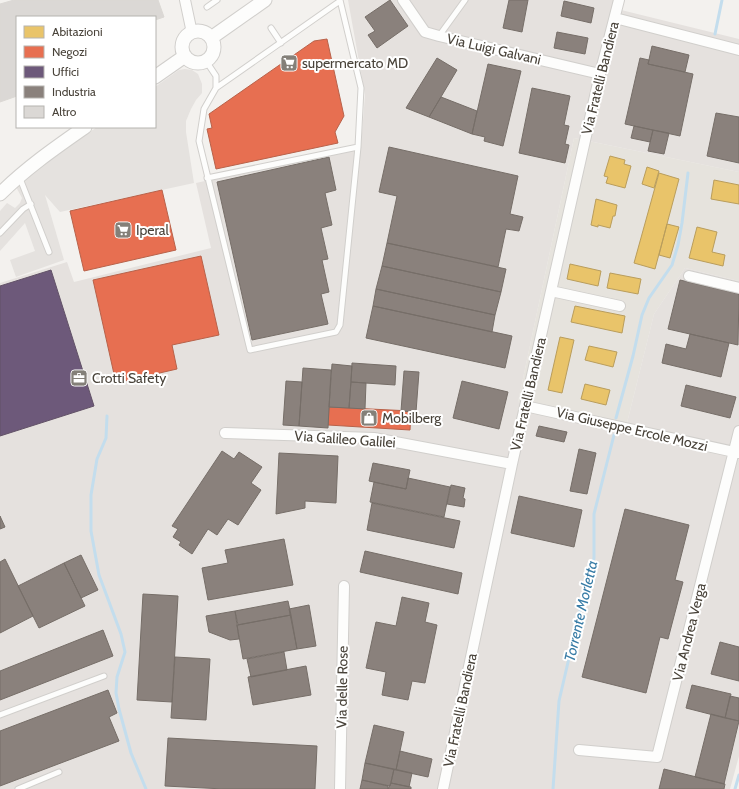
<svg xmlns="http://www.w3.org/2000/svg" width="739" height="789" viewBox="0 0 739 789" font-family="Cabin,sans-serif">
	<rect width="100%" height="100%" fill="#f3f1ee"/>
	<path fill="#e6e3dd" d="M574,138L739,172V281L685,268L654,314L627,423L518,402Z"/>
	<path fill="#e5e1de" d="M348,0H614L613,8L739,39V172L574,138L518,402L627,423L654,314L685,268L739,281V756L730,789H0V283L67,262L74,282L211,248L196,183L361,146L365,95Z"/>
	<path fill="#e5e2df" d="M185,69L192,70L198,74L202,84V93L196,100L191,109L186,121V132L194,183L60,212L45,195L64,260L16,277L10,260L35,251L25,223L0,251V211L7,203L15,208L20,203L22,198L16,187L44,164L97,127H155V87L179,70Z"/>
	<path fill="#e9c46a" stroke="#b99d5c" d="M610,156L625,160L624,164L631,166L625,188L606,183L608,177L604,176Z
		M647,167L659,171L654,188L642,184Z
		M659,173L679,179L655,269L634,263Z
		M714,180L739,185V204L711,199Z
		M596,199L617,205L615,216H613L610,228L598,225V227L591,225Z
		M667,224L679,227L670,258L659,255Z
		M697,227L717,232L712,252L725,255L723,266L689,258Z
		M570,264L601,271L598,286L567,279Z
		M610,273L641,279L638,294L607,288Z
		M575,306L625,316L622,333L571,322Z
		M560,337L574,340L562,393L548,390Z
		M589,346L617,352L613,367L585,360Z
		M585,384L610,390L606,405L581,399Z"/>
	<path fill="#e76f51" stroke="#b8624a" d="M327,39L344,116L335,132L338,143L216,169L207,129L212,128L209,114L314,41Z
		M162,190L176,250L84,271L70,211Z
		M201,256L219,335L172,345L177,369L116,383L93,280Z
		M329,407L411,411L410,430L328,425Z"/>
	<path fill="#6d597a" stroke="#625267" d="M51,270L94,406L0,436V286Z"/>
	<path fill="#8a817c" stroke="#766e68" d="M390,0L408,26L377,48L368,35L375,31L365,17Z
		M509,0H528L522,32L503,28Z
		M564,1L594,8L591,23L561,16Z
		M557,32L588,38L585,54L554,48Z
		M652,46L689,55L685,72L648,64Z
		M437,58L457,70L429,117L406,108Z
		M640,58L649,60L648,64L693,74L680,136L625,124Z
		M488,64L521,71L503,146L484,141L485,137L472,134Z
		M532,88L570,96L564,125L569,126L565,144L569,145L565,163L519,153Z
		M441,97L477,111L472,134L429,117Z
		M716,113L739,117V163L707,156Z
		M634,126L653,130L650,142L631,138Z
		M653,130L669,133L664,154L648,151Z
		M389,147L518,176L510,214L523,217L519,231L506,229L498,267L387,243L397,196L379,192Z
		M329,157L336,190L325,193L332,225L321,228L328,259L322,260L329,292L321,294L328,324L252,340L217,182Z
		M387,243L506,269L501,292L382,266Z
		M382,266L501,292L495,315L376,289Z
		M680,280L739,294L738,345L668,329Z
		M376,289L495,315L492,332L373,306Z
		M373,306L512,336L505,368L366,338Z
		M690,334L729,343L721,377L662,363L666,344L686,349Z
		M352,363L396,366L395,385L351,382Z
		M332,364L352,366L349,408L329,407Z
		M303,368L331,370L328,428L299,426Z
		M404,371L419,372L416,412L401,411Z
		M286,381L302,382L299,426L283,425Z
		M462,381L508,392L499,429L453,418Z
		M351,382L366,383L365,409L349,408Z
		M686,385L736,397L730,418L681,406Z
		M539,426L567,432L564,442L536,436Z
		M579,449L596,453L587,494L570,491Z
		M222,451L234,459L239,452L262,467L251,483L261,490L238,525L228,519L217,535L208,529L192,554L179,545L181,542L173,537L178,529L172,526Z
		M279,453L338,456L336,503L305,501V508L276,514Z
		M373,463L410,470L406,489L369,481Z
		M408,478L450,487L444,517L370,502L374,482L406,489Z
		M451,485L465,488L463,498L465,499L464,507L447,504Z
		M519,496L582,510L574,547L511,533Z
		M372,503L460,521L454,548L367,530Z
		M625,509L689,525L675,580L683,582L668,639L660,637L646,693L582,677Z
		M0,516L5,527L0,529Z
		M284,539L293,585L208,600L202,568L228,563L225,550Z
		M365,551L462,573L458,594L360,572Z
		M81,555L98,590L81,598L64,563Z
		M5,559L33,616L0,633V562Z
		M64,563L85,606L39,628L18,586Z
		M143,594L178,596L172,702L137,700Z
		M402,597L429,603L425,622L437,625L425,683L412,681L408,700L382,695L386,672L366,668L376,622L396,626Z
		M288,601L291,615L238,625L235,611Z
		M309,605L316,646L297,649L289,609Z
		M235,611L239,639L230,640L209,632L206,616Z
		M291,615L297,649L243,659L237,625Z
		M103,630L113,656L0,700V671Z
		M720,642L739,647V681L711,674Z
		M284,652L287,670L251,677L247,659Z
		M175,657L210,659L206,720L171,718Z
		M306,666L311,695L253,705L248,677Z
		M692,685L731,694L725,718L686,708Z
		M108,690L117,713L109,717L119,741L0,786V731Z
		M730,696L739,698V721L725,718Z
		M711,714L739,721L724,784L695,777Z
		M374,725L404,732L396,770L365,763Z
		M168,738L317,746L315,789H224L165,786Z
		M400,751L432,759L428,777L396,770Z
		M365,763L394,769L390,786L362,780Z
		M394,769L412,773L409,787L391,783Z
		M664,769L725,784L724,789H659Z
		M362,780L388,786V789H360Z
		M391,783L411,787V789H388Z"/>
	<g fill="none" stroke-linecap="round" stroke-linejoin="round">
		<path stroke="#c3dded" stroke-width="3" d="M715,34L722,0
			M107,416L106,438L97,459L91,495V531L99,575L121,634L125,652L117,677L116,693L119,709L131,753L146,789
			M616,418L633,356L642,315L649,298L672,265L678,245L682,223L688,173
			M553,789L559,701L585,589L594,558V514L614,435
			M735,789L739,775"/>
	</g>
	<path fill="#dbd8d5" stroke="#dbd8d4" d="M14,0H158L164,17L155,20V17H17V96L0,102V4Z"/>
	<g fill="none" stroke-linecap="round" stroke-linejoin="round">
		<g stroke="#d1cfcc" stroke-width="7">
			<path id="service" d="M207,7L217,0
				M271,28L281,43
				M439,36L465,0
				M206,61L216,76V88L204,109L199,141L250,350L336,332L340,325L358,147L361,88L340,0
				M216,88L340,1
				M19,176L49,252
				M207,178L358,147
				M0,233L23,209L31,204
				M0,715L104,676
				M18,789L59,772"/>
		</g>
		<g stroke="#d1cfcc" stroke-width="12">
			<path id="minor" d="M185,0L192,33
				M403,0L425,32L439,36L600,74
				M615,18L739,50
				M689,276L739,288
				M551,291L620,306
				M525,406L739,453
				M225,433L374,438L512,464
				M579,750L657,757L739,431
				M340,789L344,586
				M443,789L512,464L600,74L619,0"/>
		</g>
		<g stroke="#d1cfcc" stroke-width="15">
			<path id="tertiary" d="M182 47a16 16 0 1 1 32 0a16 16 0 1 1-32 0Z
				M211,38L265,0
				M155,77L185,56
				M0,194C26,168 55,148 85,127"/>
		</g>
		<use href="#service" stroke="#fdfdfc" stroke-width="5"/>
		<use href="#minor" stroke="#fdfdfc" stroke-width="10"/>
		<use href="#tertiary" stroke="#fdfdfc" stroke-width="13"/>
	</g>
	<defs>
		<g id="supermarket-square" transform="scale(0.9)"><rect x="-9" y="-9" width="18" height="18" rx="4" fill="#848079" stroke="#fff"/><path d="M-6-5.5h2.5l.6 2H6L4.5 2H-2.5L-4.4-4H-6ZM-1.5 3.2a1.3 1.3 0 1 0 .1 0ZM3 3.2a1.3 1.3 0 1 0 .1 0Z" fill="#fff"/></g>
		<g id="office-square" transform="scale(0.9)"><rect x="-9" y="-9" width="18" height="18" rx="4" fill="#848079" stroke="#fff"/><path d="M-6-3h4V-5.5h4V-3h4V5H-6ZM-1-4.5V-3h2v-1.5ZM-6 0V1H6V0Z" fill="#fff"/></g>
		<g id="shop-square" transform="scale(0.9)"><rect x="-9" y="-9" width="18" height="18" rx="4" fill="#848079" stroke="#fff"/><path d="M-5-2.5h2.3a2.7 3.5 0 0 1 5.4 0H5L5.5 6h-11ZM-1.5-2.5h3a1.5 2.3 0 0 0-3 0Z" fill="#fff"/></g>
	</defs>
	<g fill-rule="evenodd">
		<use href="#supermarket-square" x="289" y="63"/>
		<use href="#supermarket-square" x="123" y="230"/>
		<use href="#office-square" x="79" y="378"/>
		<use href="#shop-square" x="369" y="418"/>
	</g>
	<g text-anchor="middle" stroke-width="4" stroke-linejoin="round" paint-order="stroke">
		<g font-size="14" fill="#49433a" stroke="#fff">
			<text transform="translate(494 49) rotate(13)" y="5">Via Luigi Galvani</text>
			<text transform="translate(600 78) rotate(-76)" y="5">Via Fratelli Bandiera</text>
			<text transform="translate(528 394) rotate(-77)" y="5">Via Fratelli Bandiera</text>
			<text transform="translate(632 429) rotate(13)" y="5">Via Giuseppe Ercole Mozzi</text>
			<text transform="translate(345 439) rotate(4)" y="5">Via Galileo Galilei</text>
			<text transform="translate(689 632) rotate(-76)" y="5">Via Andrea Verga</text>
			<text transform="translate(342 687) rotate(-89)" y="5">Via delle Rose</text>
			<text transform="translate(460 710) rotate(-78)" y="5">Via Fratelli Bandiera</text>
		</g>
		<g font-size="14" fill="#49433a" stroke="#fff" text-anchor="start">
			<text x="302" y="68">supermercato MD</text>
			<text x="136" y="235">Iperal</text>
			<text x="92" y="383">Crotti Safety</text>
			<text x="382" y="423">Mobilberg</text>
		</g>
		<g font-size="15" font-style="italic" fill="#387ca6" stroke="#fff">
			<text transform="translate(581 611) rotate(-77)" y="5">Torrente Morletta</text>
		</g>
	</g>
	<rect x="16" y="16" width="140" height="112" fill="#ffffff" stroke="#b6b4b0"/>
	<rect x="24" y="26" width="20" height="12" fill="#e9c46a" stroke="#b6b4b0"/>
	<text x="52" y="36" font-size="12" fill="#49433a">Abitazioni</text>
	<rect x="24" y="46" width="20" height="12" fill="#e76f51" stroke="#b6b4b0"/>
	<text x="52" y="56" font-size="12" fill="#49433a">Negozi</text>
	<rect x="24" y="66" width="20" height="12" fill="#6d597a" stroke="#b6b4b0"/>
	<text x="52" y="76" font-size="12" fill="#49433a">Uffici</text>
	<rect x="24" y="86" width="20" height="12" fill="#8a817c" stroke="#b6b4b0"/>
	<text x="52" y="96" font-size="12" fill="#49433a">Industria</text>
	<rect x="24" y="106" width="20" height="12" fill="#dbd8d5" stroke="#b6b4b0"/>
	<text x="52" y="116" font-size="12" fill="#49433a">Altro</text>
</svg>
